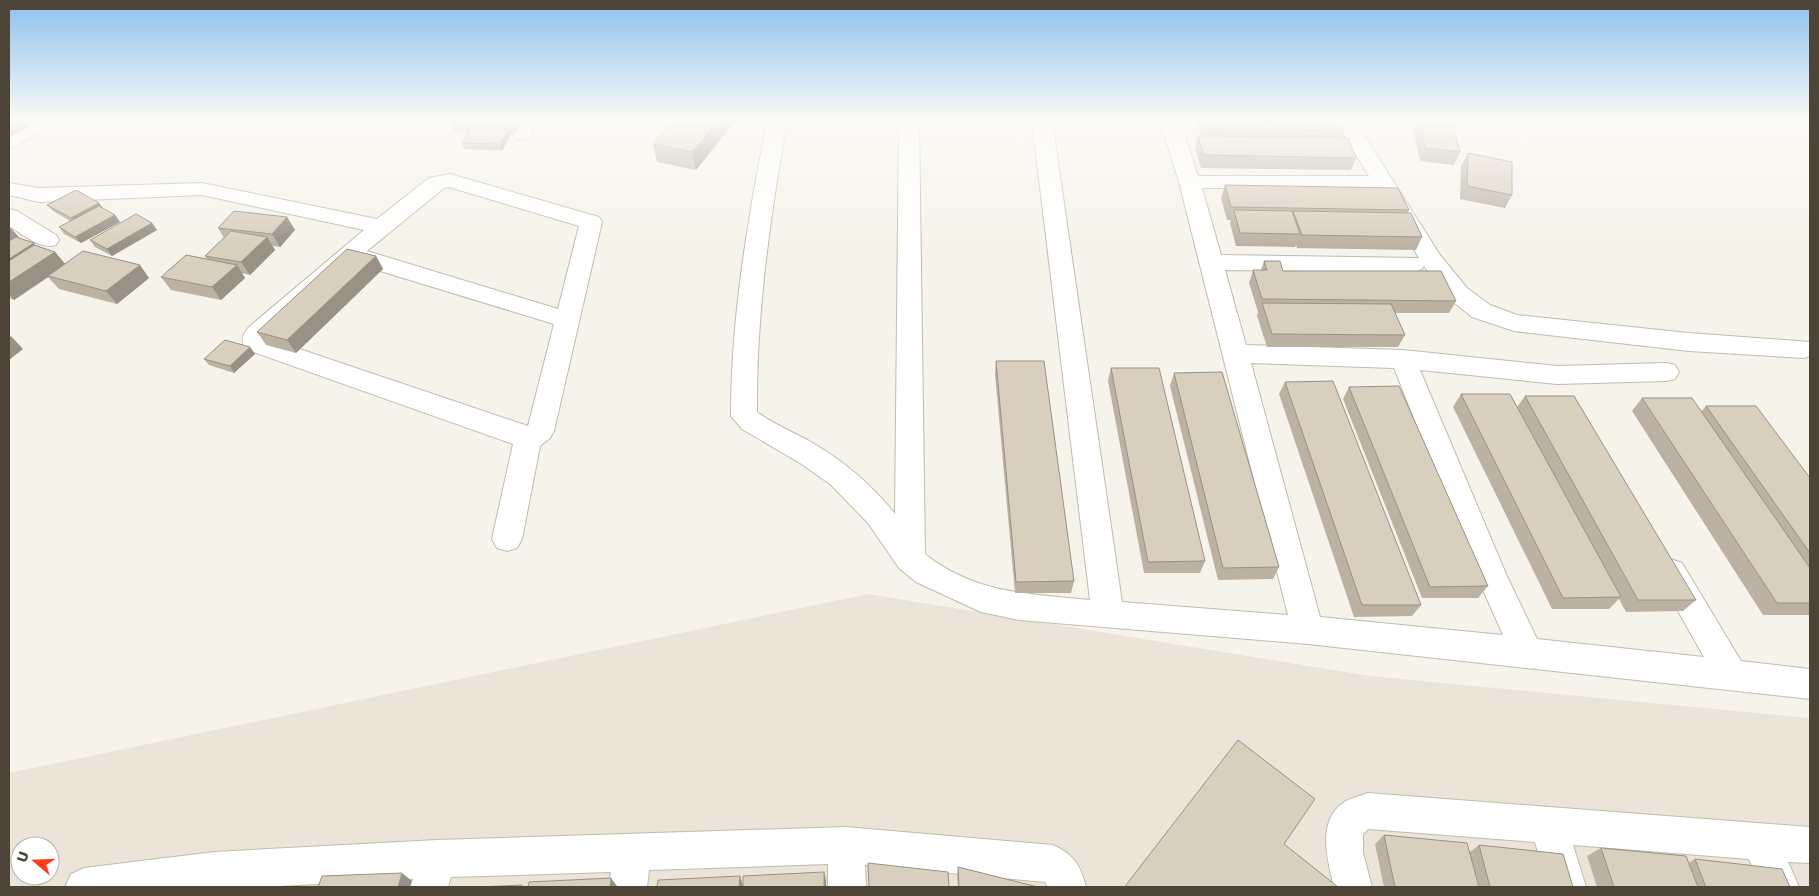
<svg xmlns="http://www.w3.org/2000/svg" width="1819" height="896" viewBox="0 0 1819 896" font-family="'Golos Text',sans-serif">
	<rect width="100%" height="100%" fill="#f6f3ea"/>
	<path fill="#eae5d8" fill-rule="evenodd" d="M868,594L1370,676L1810,718V887H9V773ZM20,846H50V876H20Z"/>
	<g fill="none" stroke-linecap="round" stroke-linejoin="round">
		<g stroke="#c3bbac" stroke-width="2">
			<path id="minor" d="M31,121H55L52,125L16,146L9,148V134Z
				M518,121H538L529,138L522,140L515,138L512,134Z
				M767,121H787C770,218 756,314 757,412C774,424 793,432 811,442C844,461 872,485 895,514L899,121H919L925,554C975,594 1030,594 1090,600L1032,121H1052L1122,602L1288,615L1179,182L1160,121H1180L1198,176H1369L1335,121H1355L1440,255L1467,288L1490,305L1517,315L1689,333L1810,342V356L1804,358L1689,351L1514,331L1472,317L1451,300L1424,266L1422,269L1414,272L1225,270L1246,345L1403,350L1557,366L1666,363L1675,365L1679,372L1675,379L1666,381L1557,384L1420,370L1506,574L1537,639L1704,657L1656,572L1660,563L1671,559L1682,563L1741,661L1810,669V699L1308,644L1019,620L981,612L916,582L899,568L868,523L830,484L800,463L742,429L731,416C731,316 748,219 767,121ZM1376,187L1419,258L1221,255L1202,188ZM1251,363L1394,368L1476,574L1503,635L1320,617Z
				M450,174L599,217L602,222L554,431L550,438L540,446L522,539L517,548L507,551L497,548L492,539L513,444L245,349C240,340 243,333 250,326L364,230L202,195L39,202L9,195V183L39,188L202,183L377,219L429,178ZM449,187L579,226L558,309L367,251L444,188ZM354,263L554,324L528,426L267,338Z
				M9,209L17,211L56,235L59,240L56,245C39,250 23,234 9,226Z
				M1368,793L1810,827V863L1788,862L1799,887H1761L1749,859L1573,845L1586,887H1548L1535,842L1368,829L1363,834V853L1372,887H1334C1328,862 1316,822 1343,803C1350,798 1360,796 1368,793Z
				M846,827L1053,845C1073,854 1081,866 1086,887H1048L1045,882L865,865L866,887H828V864L649,870L647,887H609L611,872L451,877L448,887H410L413,879L259,887H65L71,874L84,868L214,852L437,840Z"/>
		</g>
		<use href="#minor" fill="#fff" fill-rule="evenodd"/>
	</g>
	<path fill="#bbb2a4" d="M450,121H522L514,135L510,134V136L502,151L464,149L462,143L468,133L454,132Z
		M673,121H735L696,170L657,162L653,144Z
		M1198,121H1339L1344,131L1342,138L1356,158L1351,170L1201,168L1195,148L1198,136H1201L1197,123Z
		M1417,121H1452L1460,152L1454,165L1420,161L1413,129Z
		M1468,153L1512,195L1505,208L1460,199L1461,166Z
		M1225,185L1409,210L1407,213L1422,237L1416,250L1297,248L1296,245L1295,247L1236,246L1230,223L1231,220H1227L1221,198Z
		M47,205L104,209L115,215L120,222L81,243L64,234L59,227L70,221L53,211Z
		M287,217L295,230L280,247L272,246L275,250L250,275L242,273L245,278L221,300L171,290L161,277L207,259L205,256L224,238L218,228Z
		M152,223L157,230L112,256L95,247L90,240Z
		M9,228H11L19,238L34,243L35,245L55,252L65,264L149,278L117,304L59,289L48,277L14,300L9,298Z
		M376,256L383,269L296,353L266,345L257,332Z
		M1264,261L1283,271L1456,301L1449,313H1395L1405,335L1398,347H1267L1257,316L1258,312L1249,283L1253,270H1261Z
		M250,347L255,354L234,373L209,365L204,359Z
		M996,361L1074,581L1071,593H1015L995,374Z
		M1111,368L1205,561L1200,573H1144L1108,381Z
		M1174,373L1279,567L1273,579L1218,580L1170,386Z
		M1285,382L1421,605L1412,616L1354,617L1279,394Z
		M1349,387L1488,586L1478,598H1422L1343,399Z
		M1461,394L1517,407L1525,396L1696,600L1683,611L1626,612L1619,599L1609,609H1552L1453,407Z
		M1642,398L1701,412L1706,406L1810,478V615H1763L1632,411Z
		M1384,835L1470,852L1479,845L1573,887H1384L1375,844Z
		M1601,848L1688,863L1695,859L1790,887H1597L1587,856Z
		M958,867L1038,887H958L957,876Z"/>
	<path fill="#989186" d="M9,121H38L9,138Z
		M510,121H522L514,135L510,122Z
		M718,121H735L696,170L692,152Z
		M508,130L510,136L502,151L500,144Z
		M99,203L104,209L76,225L71,218Z
		M115,215L120,222L81,243L75,237Z
		M287,217L295,230L280,247L272,234Z
		M152,223L157,230L112,256L107,249Z
		M11,228L22,241L9,249V230Z
		M267,237L275,250L250,275L241,262Z
		M34,243L39,250L9,269V259Z
		M55,252L66,265L14,300L9,294V282Z
		M376,256L383,269L296,353L287,340Z
		M140,265L149,278L117,304L106,291Z
		M237,265L245,278L221,300L212,287Z
		M11,336L23,349L9,360V338Z
		M250,347L255,354L234,373L230,366Z
		M824,872L826,880V887H824Z
		M402,873L412,881L410,887H398Z
		M740,876L743,885V887H739Z
		M611,878L617,886V887H610Z"/>
	<path fill="#d9cfbf" stroke="#989186" d="M483,121H510V122Z
		M673,121H718L692,152L653,144Z
		M1203,121H1339L1344,131L1206,129Z
		M1420,121H1452L1460,152L1425,148Z
		M471,129L508,130L500,144L462,143Z
		M1198,136L1348,138L1356,158L1204,155Z
		M1468,153L1512,162V195L1467,186Z
		M1225,185L1398,188L1409,210L1231,207Z
		M76,190L99,203L71,218L47,205Z
		M99,206L115,215L75,237L59,227Z
		M1234,210L1292,211L1300,234L1240,233Z
		M234,211L287,217L272,234L218,228Z
		M1293,211L1411,213L1422,237L1302,235Z
		M136,214L152,223L107,249L90,240Z
		M231,231L267,237L241,262L205,256Z
		M16,237L34,243L9,259V241Z
		M34,245L55,252L9,282V261Z
		M347,249L376,256L287,340L257,332Z
		M83,251L140,265L106,291L48,276Z
		M186,255L237,265L212,287L161,277Z
		M1264,261H1280L1283,271H1441L1456,301L1262,299L1253,270H1267Z
		M1262,303L1391,304L1405,335L1272,334Z
		M225,340L250,347L230,366L204,359Z
		M996,361H1044L1074,581L1016,582Z
		M1111,368H1159L1205,561L1148,562Z
		M1222,372L1279,567L1223,568L1174,373Z
		M1333,381L1421,605H1362L1285,382Z
		M1399,386L1488,586L1430,587L1349,387Z
		M1461,394H1510L1621,597L1563,598Z
		M1525,396H1574L1696,600H1638Z
		M1642,398H1692L1810,568V603H1777Z
		M1706,406H1756L1810,478V553Z
		M1238,740L1315,799L1284,844L1338,887H1126V885Z
		M1384,835L1467,843L1479,887H1395Z
		M1479,845L1563,854L1573,887H1490Z
		M1601,848L1686,856L1698,887H1614Z
		M1695,859L1782,869L1790,887H1706Z
		M868,863L948,872L949,887H869Z
		M958,867L1038,887H959Z
		M824,872V887H743V876Z
		M402,873L398,887H318L322,876Z
		M740,876L739,887H657L658,880Z
		M611,878L610,887H528L529,882Z
		M522,885V887H479Z"/>
	<linearGradient id="sky" x2="0" y2="1"><stop stop-color="#8dc0ee"/><stop offset="0.49" stop-color="#fbfaf6"/><stop offset="1" stop-color="#fbfaf6" stop-opacity="0"/></linearGradient>
	<rect width="1819" height="246" fill="url(#sky)"/>
	<rect width="1819" height="896" fill="none" stroke="#4b4437" stroke-width="20"/>
	<g transform="translate(35 861) rotate(289)"><circle r="24" fill="#ffffff" stroke="#b7b4af"/>
	<path d="M0-4L9 19L0 12L-9 19Z" fill="#ff3e19"/>
	<text y="-8" font-size="14" font-weight="bold" text-anchor="middle" fill="#4b4437">U</text>
	</g>
</svg>
